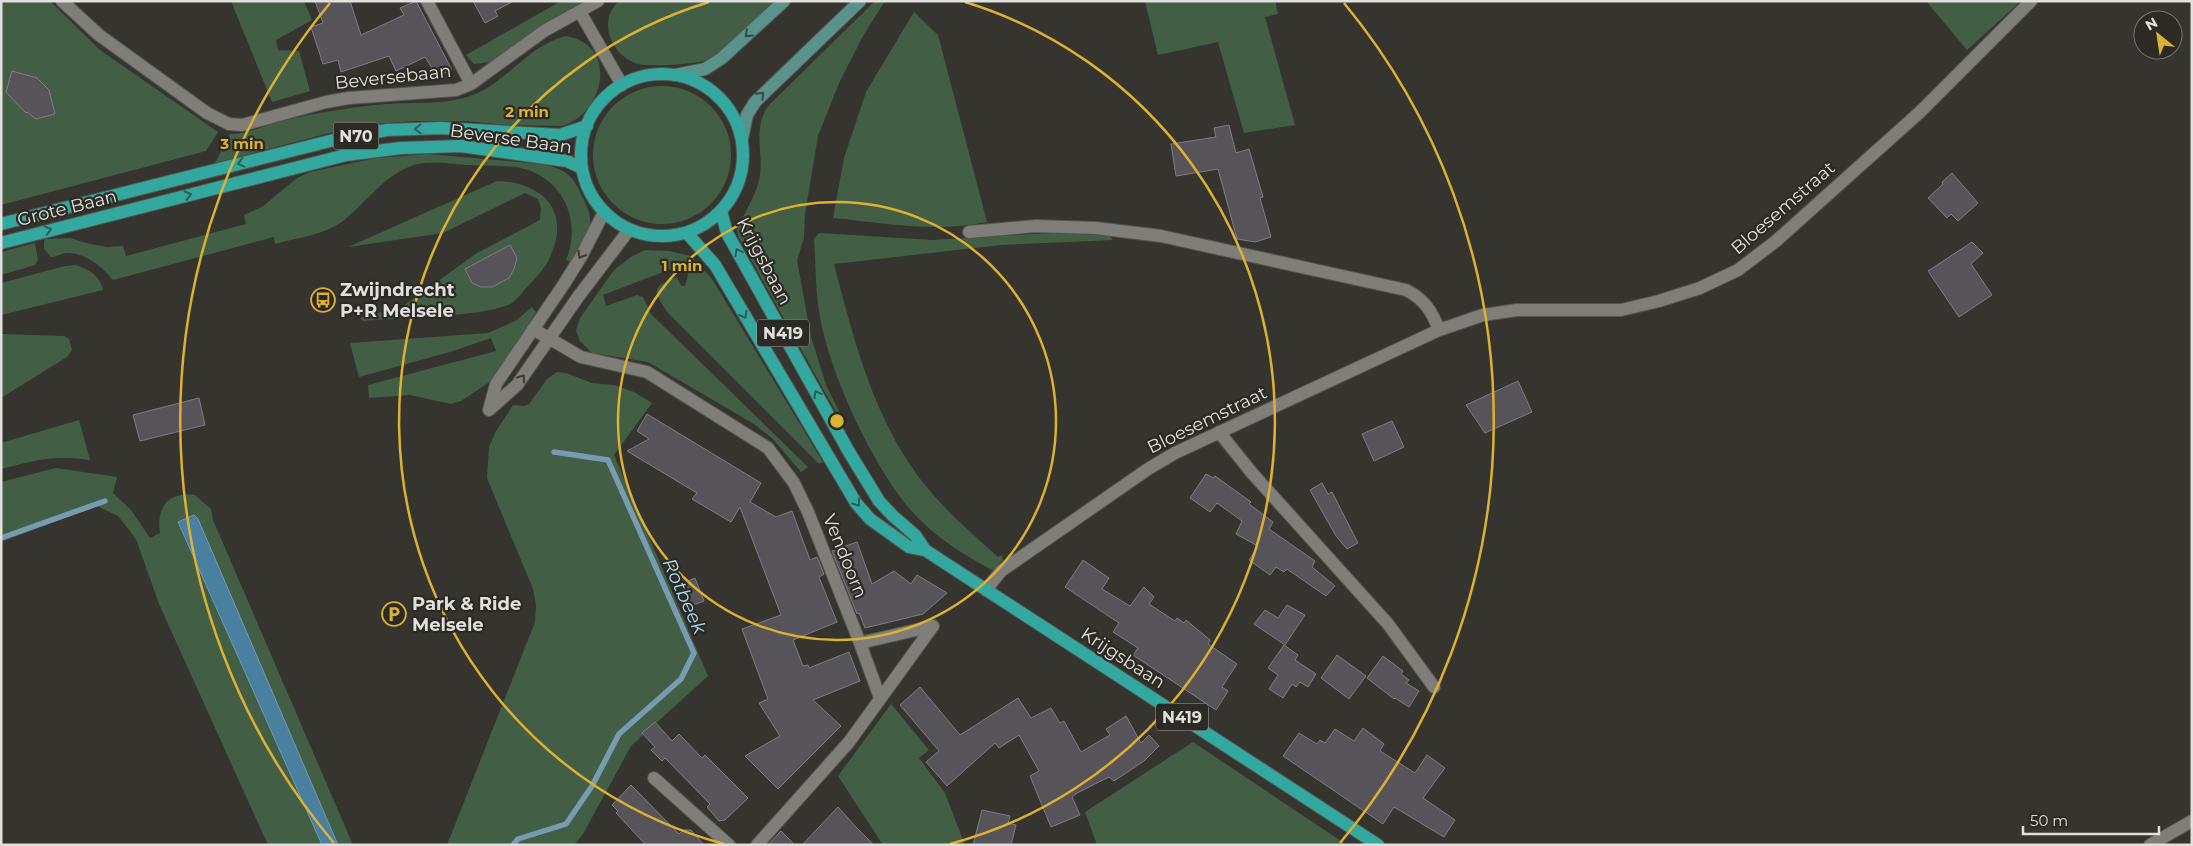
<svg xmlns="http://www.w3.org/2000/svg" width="2193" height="846" viewBox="0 0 2193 846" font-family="Montserrat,sans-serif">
	<rect width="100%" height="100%" fill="#35342f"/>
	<path fill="#425f45" d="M1,1H50L100,50L218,132L206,151L1,205Z
		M231,1H304L312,20L276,40L278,50L299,51L310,91L272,102Z
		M561,1H584L541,25L491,62L474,64L466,55Z
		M619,1H778C765,13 717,58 704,61C692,64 646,68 635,63C611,54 597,20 619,1Z
		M875,1H885L863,36L840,81L818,136L805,214L804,238L797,260L811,337L826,385L842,417L840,419L739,238L737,230C743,214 755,198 759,180C765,153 751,129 769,105Z
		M1145,1H1275L1278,14L1265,17L1295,125L1244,133L1218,42L1158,55Z
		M1926,1H2021L1967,50Z
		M914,12L938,35L987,222C936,233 884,223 833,218L844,158L866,92Z
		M566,36C620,45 604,115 561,126L507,125L466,121H414L375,124L341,130L215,163L230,134C247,135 262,126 278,122C314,113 350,107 387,104C413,102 444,105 470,96C506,84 528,45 566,36Z
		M593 155a69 69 0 1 1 138 0a69 69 0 1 1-138 0Z
		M428,154L541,164C566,169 573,175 583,198C587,206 591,215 590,224C589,237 577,251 570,262L566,260C581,224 566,183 528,170C510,164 487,166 467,165C450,164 432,160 414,165C385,174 366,203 343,221C325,235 296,238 275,244L274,237L113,280C102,267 85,252 66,253C61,254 56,257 51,257L44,249V241L46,239L70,238L86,243L107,247L123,246L126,256L246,224L244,215L262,207L297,178L310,172L376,158Z
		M497,181C539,182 570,208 552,252C548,265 537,277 528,286C523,291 518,299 512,303C489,317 395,318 364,321L360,318L403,306L477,253L540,220L541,208L538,199L525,193L443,233L348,247Z
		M819,233L932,240L1052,233L1109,235L1113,240L1001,245L834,264C852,333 870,405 911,466C934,501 967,529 998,557L1001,555L1003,560L992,570C965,556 936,537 915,515C874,470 828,371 819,311C815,287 816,263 814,239Z
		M35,243L38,260L35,265L1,275V252Z
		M645,250L669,251L691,256L712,279L823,462L819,464L667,312C653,289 651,288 677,277L681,286H685L688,275L684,264L603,295L606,306L637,295L643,297L651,314L808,467L801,472L773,439L754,424L648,362L592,353L580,341L576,331L580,318L614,270L631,257Z
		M76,265C89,269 100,276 103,290L1,315V283L65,266Z
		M532,307L536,312L494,379L461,401L451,404L410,395L369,398L368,385L496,351L491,338L450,352L359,377L350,343L488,333L517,320Z
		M1,334L64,336L69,339L72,350L67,357L1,398Z
		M557,372L566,373L592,383L614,385L634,392L652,403L614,455L708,676L631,746L583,834L574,845H447L535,622L536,605L533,589L487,478L489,447L495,433L513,405L524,406L529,404L547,379Z
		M79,420L90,460C51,455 38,460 1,469V443Z
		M56,468L117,477L113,493L131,510L150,538L160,533C156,507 168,492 195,495L211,509L213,520L353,845H338L198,519L194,515L178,523L322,845H268L159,604L136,539L118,516L97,506L1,542V482Z
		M891,704L929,750L919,758L945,793L965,845H883L838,776Z
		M1193,742L1347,845H1097L1085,812Z"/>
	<path fill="#497f9f" stroke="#779cb2" d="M194,515L198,519L338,845H322L178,522Z"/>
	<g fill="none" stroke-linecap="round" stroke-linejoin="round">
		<path stroke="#779cb2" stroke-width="5.5" d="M1,538L105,501
			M513,845L518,839L566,824L592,786L619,734L681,679L694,653L608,460L554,452"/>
	</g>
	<path fill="#565459" stroke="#7f7d82" d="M315,1H350L361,35L404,15L400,8L416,1L452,70L437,76L425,57L396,71L389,56L341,72L338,60L323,64L311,27L323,23Z
		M473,1H514L495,11L498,16L485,23Z
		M12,71L37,78L49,90L55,114L36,119L27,112L26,113L6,92Z
		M1229,125L1236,153L1249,149L1263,197L1260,198L1271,237L1255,242L1237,239L1218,169L1176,176L1171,144L1216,137L1214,128Z
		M1952,173L1978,203L1958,221L1951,214L1947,218L1928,198L1943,184L1942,182Z
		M1972,242L1983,253L1971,264L1992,295L1959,317L1928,271Z
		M510,245L517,258L514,269L509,278L492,287H481L472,283L465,269Z
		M1518,381L1532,412L1485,433L1466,405Z
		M199,398L205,425L140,441L133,415Z
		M647,414L761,483L750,502L776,517L792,511L810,560L817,557L824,574L819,577L837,622L793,640L803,666L808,665L809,668L849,652L860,681L813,700L841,726L778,789L745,756L780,736L759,703L768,699L742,629L781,615L740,507L731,522L692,499L697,493L627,451L649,439L637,431Z
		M1392,421L1404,447L1374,461L1362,434Z
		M1206,474L1213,478L1215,476L1251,502L1249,504L1273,522L1269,529L1315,561L1312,567L1335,586L1326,596L1287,569L1284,572L1276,567L1270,575L1249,560L1258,546L1236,534L1242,521L1217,503L1210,512L1190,498Z
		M1322,483L1328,494L1332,492L1358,543L1347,549L1336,536L1310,490Z
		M857,542L872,584L894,571L911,584L917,575L947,593L923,614L865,628L859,613L857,614L832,551Z
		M1083,560L1109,578L1102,589L1130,606L1144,587L1154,597L1149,604L1175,621L1177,618L1184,623L1186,620L1210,640L1208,644L1237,664L1222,687L1228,691L1216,710L1133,655L1138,648L1113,632L1119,623L1065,587Z
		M695,578L704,601L691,606L681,584Z
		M1287,605L1305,615L1285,645L1254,624L1265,610L1278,618Z
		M1284,645L1298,655L1295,660L1316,674L1308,687L1300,682L1296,687L1292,684L1283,698L1269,689L1278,675L1268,668Z
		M1337,655L1366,676L1349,699L1321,678Z
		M1383,656L1403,671L1401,674L1409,680L1406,683L1419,691L1409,707L1395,698L1394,699L1367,678Z
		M920,687L960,735L1018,698L1031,718L1051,708L1060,723L1064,721L1081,752L1110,735L1106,729L1126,716L1141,743L1149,735L1159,746L1144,761L1114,781L1109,777L1077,793L1072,797L1080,815L1051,827L1030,776L1039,771L1019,735L999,748L995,743L947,786L926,762L939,751L900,705Z
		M655,722L672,741L679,734L702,758L705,755L748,798L725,820L719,821L707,807L710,804L665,758L662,761L651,750L655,747L642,733Z
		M1363,728L1384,744L1380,751L1415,773L1427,755L1445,768L1423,798L1455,820L1444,837L1394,807L1383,824L1283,756L1299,733L1317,744L1320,740L1325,743L1335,729L1354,741Z
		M631,785L679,834L684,830H691L704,845H646L616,813L618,811L612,805Z
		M838,807L855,826L874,845H802Z
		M982,810L1010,816L1008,823L1016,825L1011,845H973Z
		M781,831L795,845H768Z"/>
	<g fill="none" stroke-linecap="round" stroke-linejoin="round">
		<g stroke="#54534e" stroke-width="14">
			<path id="street" d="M62,1L99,35L207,113L229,124L242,125L326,102L349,98L456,90L471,84L544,31L598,1
				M427,1L471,84
				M580,12L622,85
				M969,232L1036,226L1096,228L1161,236L1406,290C1424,299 1432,311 1439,330
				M533,329L581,357L647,372L768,448L794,483L808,512L860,643L880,698
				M489,410L496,384L564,284L582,255L604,212
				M489,410L517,385L578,297L629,230
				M1219,432L1252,473L1388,624L1434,687
				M986,590L1001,571L1148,469L1175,453L1439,330L1483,315L1517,310H1621L1659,301L1700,288L1738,270L1776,241L1920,112L2031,1
				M860,643L933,626
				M654,778L729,845
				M757,845L849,742L933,626
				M2150,845L2192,821"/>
		</g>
		<g stroke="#54534e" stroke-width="14">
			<path id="secondary" d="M675,75L705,69L722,58L784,1
				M742,139L747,115L755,102L860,1"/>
		</g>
		<g stroke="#54534e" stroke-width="14">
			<path id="primary" d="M581 155a81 81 0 1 1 162 0a81 81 0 1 1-162 0Z
				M721,211L727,233L849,452L879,501L893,516L915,535L925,550
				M1,224L338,139L387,130L441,128L560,135L587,126
				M687,233L715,265L856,503L870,519L909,547L925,550L1378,845
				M1,243L346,155L401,148L461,146L567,161L582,168"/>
		</g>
		<use href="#street" stroke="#7f7e78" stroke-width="12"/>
		<use href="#secondary" stroke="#59938c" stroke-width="12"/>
		<use href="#primary" stroke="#33a89f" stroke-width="12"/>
	</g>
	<defs><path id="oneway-chevron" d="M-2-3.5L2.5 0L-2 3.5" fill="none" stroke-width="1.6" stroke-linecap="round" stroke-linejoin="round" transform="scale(1.25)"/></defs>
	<g stroke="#394a44">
		<use href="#oneway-chevron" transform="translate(748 34) rotate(137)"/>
		<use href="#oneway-chevron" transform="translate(761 95) rotate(-46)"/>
	</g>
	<g stroke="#2e5c56">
		<use href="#oneway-chevron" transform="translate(418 129) rotate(179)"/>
		<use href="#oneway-chevron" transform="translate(241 163) rotate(166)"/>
		<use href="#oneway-chevron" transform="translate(188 195) rotate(-14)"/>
		<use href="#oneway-chevron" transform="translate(48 230) rotate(-15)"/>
		<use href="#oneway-chevron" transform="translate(738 252) rotate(-119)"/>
		<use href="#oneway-chevron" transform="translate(744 315) rotate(60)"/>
		<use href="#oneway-chevron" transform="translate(817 394) rotate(-119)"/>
		<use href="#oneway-chevron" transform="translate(857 503) rotate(54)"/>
	</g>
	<g stroke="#3c3b36">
		<use href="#oneway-chevron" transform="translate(581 255) rotate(120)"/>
		<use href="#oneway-chevron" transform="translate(522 378) rotate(-55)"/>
	</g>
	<g fill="none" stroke="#ddb133" stroke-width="2.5">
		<circle cx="837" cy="421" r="219"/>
		<path d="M724 844A438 438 0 0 1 709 2M965 2A438 438 0 0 1 950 844"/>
		<path d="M334 843A657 657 0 0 1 330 3M1344 3A657 657 0 0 1 1340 843"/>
	</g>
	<defs>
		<g id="bus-ring" transform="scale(1.25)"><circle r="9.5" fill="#2b2a25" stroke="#ddb133" stroke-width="1.5"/><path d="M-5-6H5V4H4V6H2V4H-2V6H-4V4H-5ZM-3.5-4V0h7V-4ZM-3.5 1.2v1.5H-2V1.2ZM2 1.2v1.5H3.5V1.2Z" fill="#ddb133"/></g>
		<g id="parking-ring" transform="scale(1.25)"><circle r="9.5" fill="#2b2a25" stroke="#ddb133" stroke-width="1.5"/><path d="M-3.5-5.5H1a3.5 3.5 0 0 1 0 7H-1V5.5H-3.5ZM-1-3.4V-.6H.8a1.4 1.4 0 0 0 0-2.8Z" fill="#ddb133"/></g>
	</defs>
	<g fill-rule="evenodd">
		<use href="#bus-ring" x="323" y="300"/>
		<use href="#parking-ring" x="394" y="614"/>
	</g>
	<g text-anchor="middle" stroke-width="4.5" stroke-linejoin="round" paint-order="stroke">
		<g fill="#2b2a25" stroke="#aaa9a6" stroke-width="1">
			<rect x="333.5" y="122.5" width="45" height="27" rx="4"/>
			<rect x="757" y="319.5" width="52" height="27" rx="4"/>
			<rect x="1156" y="703.5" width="52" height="27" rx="4"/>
		</g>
		<g font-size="16" font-weight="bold" fill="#e1e0dd">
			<text x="356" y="142">N70</text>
			<text x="783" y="339">N419</text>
			<text x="1182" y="723">N419</text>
		</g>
		<g font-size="18" fill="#e1e0dd" stroke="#2b2a25">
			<text transform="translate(393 77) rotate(-6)" y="6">Beversebaan</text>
			<text transform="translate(511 139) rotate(8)" y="6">Beverse Baan</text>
			<text transform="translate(67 208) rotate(-14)" y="6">Grote Baan</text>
			<text transform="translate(1783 208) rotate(-41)" y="6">Bloesemstraat</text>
			<text transform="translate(764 261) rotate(62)" y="6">Krijgsbaan</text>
			<text transform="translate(1207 420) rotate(-26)" y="6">Bloesemstraat</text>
			<text transform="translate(845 556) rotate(68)" y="6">Vendoorn</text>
			<text transform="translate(1123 658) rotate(33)" y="6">Krijgsbaan</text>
		</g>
		<g font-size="18" font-weight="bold" fill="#e1e0dd" stroke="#2b2a25" text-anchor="start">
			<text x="340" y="296">Zwijndrecht<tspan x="340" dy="21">P+R Melsele</tspan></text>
			<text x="412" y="610">Park &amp; Ride<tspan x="412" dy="21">Melsele</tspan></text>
		</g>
		<g font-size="19" font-style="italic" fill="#aad8f5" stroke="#2b2a25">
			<text transform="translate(685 596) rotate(66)" y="7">Rotbeek</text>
		</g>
	</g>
	<circle cx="837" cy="421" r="8" fill="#ddb133" stroke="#2b2a25" stroke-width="2.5"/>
	<g font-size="15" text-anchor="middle" font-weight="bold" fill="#ddb133" stroke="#2b2a25" stroke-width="4.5" stroke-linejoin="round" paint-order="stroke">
		<text x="527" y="117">2 min</text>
		<text x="242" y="149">3 min</text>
		<text x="682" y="271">1 min</text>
	</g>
	<rect width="2193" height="846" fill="none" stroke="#e1e0dd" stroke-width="5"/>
	<g transform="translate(2158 35) rotate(330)"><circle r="24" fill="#2b2a25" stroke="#74736f"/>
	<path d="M0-4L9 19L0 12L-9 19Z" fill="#ddb133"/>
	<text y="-8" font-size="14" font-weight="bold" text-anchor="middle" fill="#e1e0dd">N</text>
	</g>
	<path d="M2023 826v8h136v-8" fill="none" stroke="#e1e0dd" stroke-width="2.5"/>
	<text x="2030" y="826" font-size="15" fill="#e1e0dd" stroke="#2b2a25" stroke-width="4" paint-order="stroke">50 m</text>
</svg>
